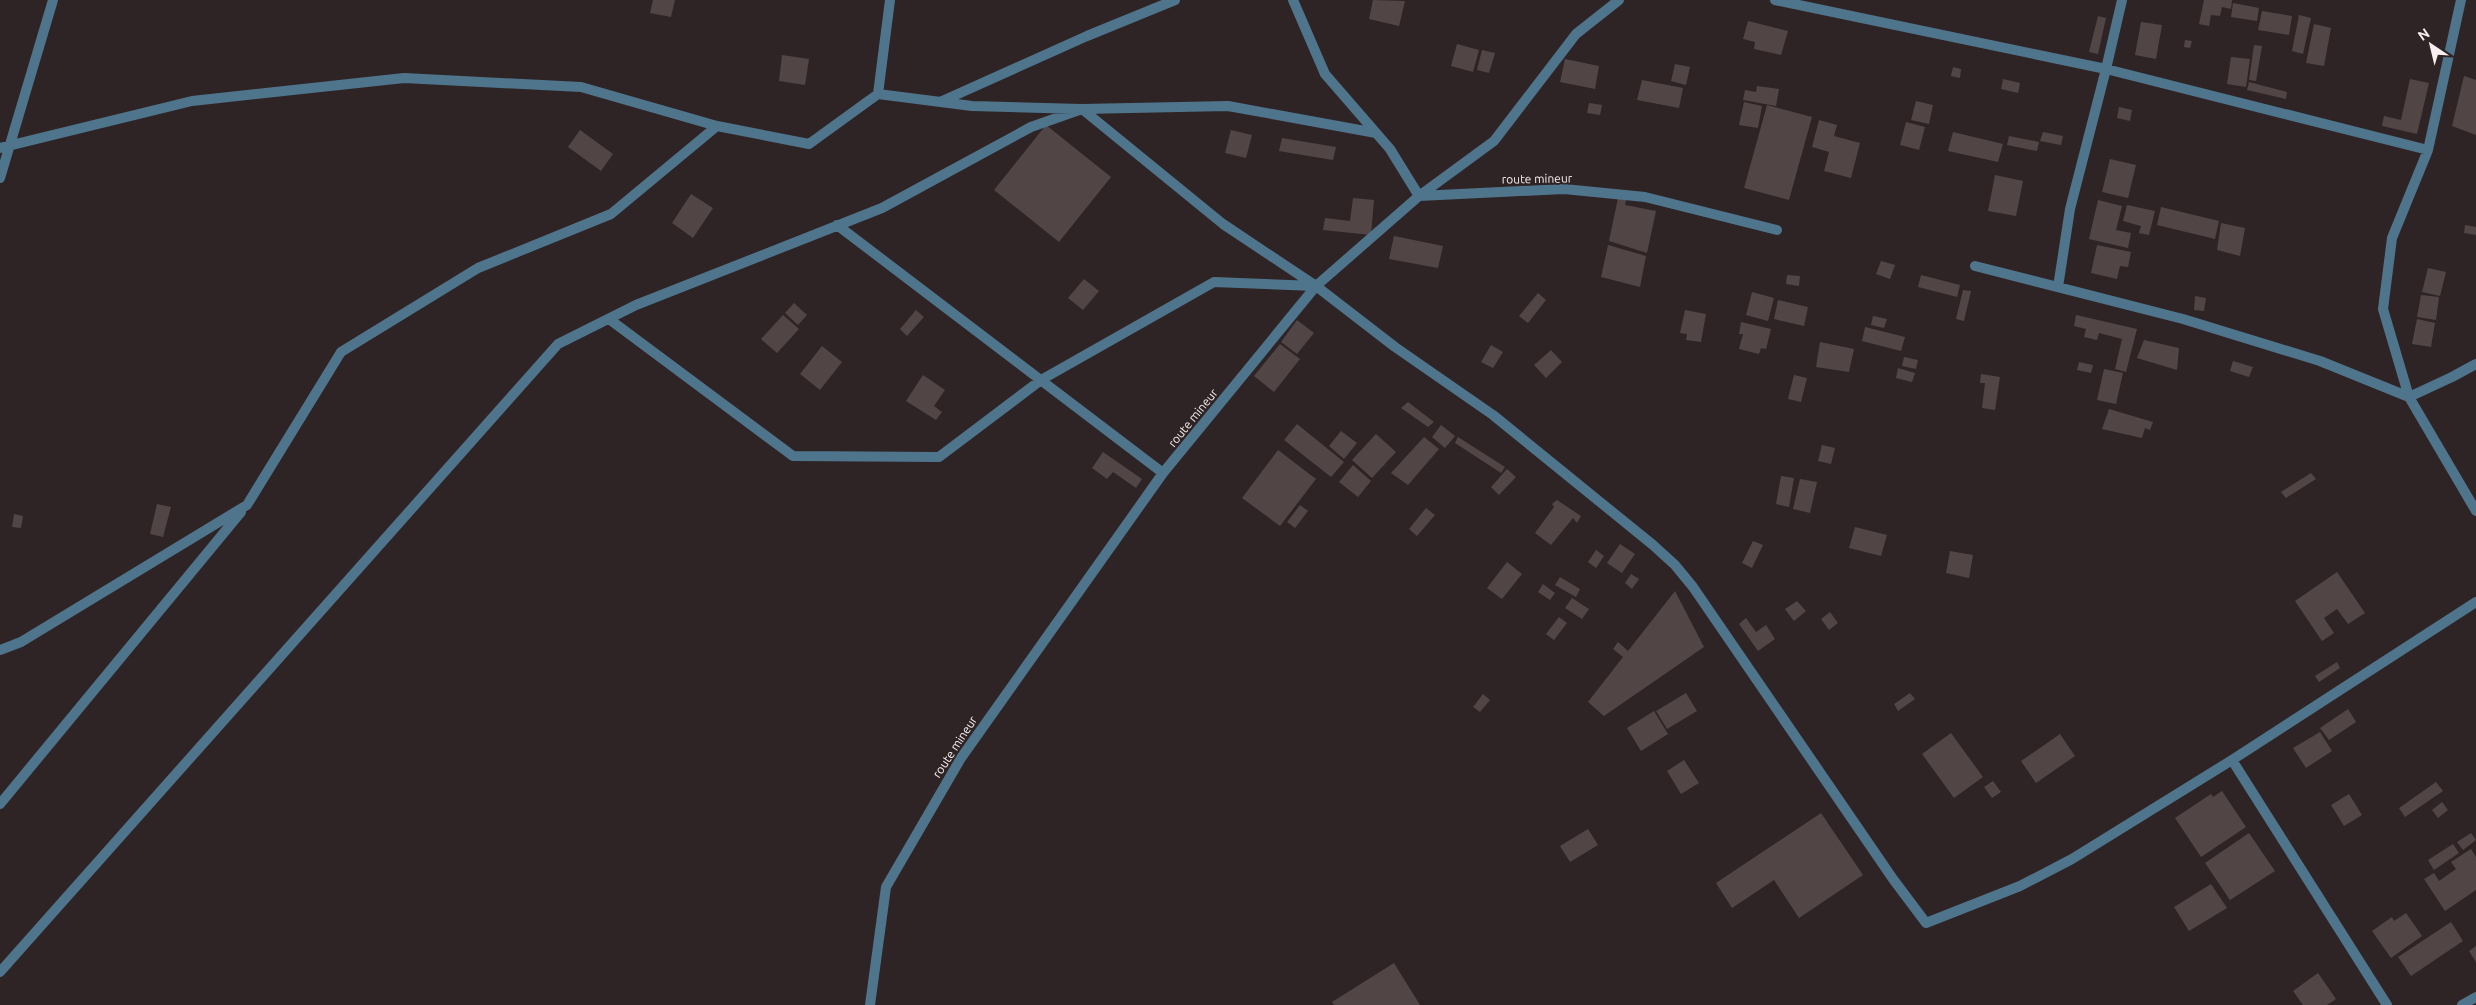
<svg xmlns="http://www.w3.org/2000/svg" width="2476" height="1005" viewBox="0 0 2476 1005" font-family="Ubuntu,sans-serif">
	<rect width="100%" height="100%" fill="#2f2425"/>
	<path fill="#524546" d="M653,0H675L671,17L650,13Z
		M1373,0L1405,1L1399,26L1369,19Z
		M2204,0H2232L2231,9L2222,7L2220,16L2211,15L2209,26L2199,24Z
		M2233,3L2259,8L2257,21L2231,17Z
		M2262,11L2292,16L2289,35L2258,30Z
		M2299,15L2311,18L2303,54L2292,51Z
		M2098,16L2106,18L2098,54L2089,52Z
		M1748,21L1788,31L1781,55L1754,49L1755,42L1743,39Z
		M2141,22L2162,25L2156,59L2135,55Z
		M2314,24L2331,28L2324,66L2306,63Z
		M2185,40L2192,41L2190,48L2184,47Z
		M1457,44L1479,50L1473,72L1451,66Z
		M2254,45L2262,46L2256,81L2249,80Z
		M1482,50L1495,53L1489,73L1477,70Z
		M782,55L809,59L805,85L779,81Z
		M2231,57L2250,59L2246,87L2227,84Z
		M1565,59L1599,66L1595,89L1560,82Z
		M1675,64L1690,67L1686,85L1671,81Z
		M1953,67L1961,69L1960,78L1951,76Z
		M2464,76L2476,80V135L2452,126Z
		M2003,79L2020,83L2018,93L2001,89Z
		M2410,79L2429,83L2417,134L2382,126L2384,116L2401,120Z
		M1642,80L1683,88L1679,108L1637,100Z
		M2249,82L2287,92L2286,99L2247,90Z
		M1757,86L1779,89L1776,106L1743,100L1745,90L1756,92Z
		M1916,101L1933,105L1929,124L1911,120Z
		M1744,102L1762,106L1758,128L1739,125Z
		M1589,103L1602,105L1600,115L1587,113Z
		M1767,105L1812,117L1789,200L1744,188Z
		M2119,107L2132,110L2130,121L2117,118Z
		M1819,120L1837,125L1834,136L1860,143L1851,178L1824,171L1829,152L1812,147Z
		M1906,122L1925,127L1919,150L1900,145Z
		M1046,125L1111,177L1059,242L994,190Z
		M580,130L613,154L601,171L568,147Z
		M1231,130L1252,135L1246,158L1225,153Z
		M1953,132L2003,144L1998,162L1948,151Z
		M2043,132L2063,136L2061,145L2040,141Z
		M2009,136L2039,142L2037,151L2007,145Z
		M1282,138L1336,147L1333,160L1279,151Z
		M2110,159L2136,165L2128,198L2102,192Z
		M1995,175L2023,181L2016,216L1988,211Z
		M691,194L713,208L693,238L672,223Z
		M1353,198L1374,200L1371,235L1323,230L1325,218L1350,221Z
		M1618,198L1626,200L1625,205L1656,211L1647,253L1609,241Z
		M2098,200L2122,206L2116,230L2131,233L2128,248L2089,239Z
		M2127,205L2155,211L2149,235L2139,233L2141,226L2123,221Z
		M2161,207L2219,221L2215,239L2157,225Z
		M2221,223L2245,228L2240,256L2217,250Z
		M2465,225L2476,227V235L2464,233Z
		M1394,236L1443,246L1438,268L1389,259Z
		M1608,245L1646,256L1640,287L1601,277Z
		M2097,245L2131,252L2128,267L2120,266L2117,279L2091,273Z
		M1881,261L1895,265L1890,279L1876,274Z
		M2428,268L2446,272L2440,296L2422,292Z
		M1787,275L1800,276L1799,286L1786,284Z
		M1921,275L1960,285L1957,297L1918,287Z
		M1084,279L1099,291L1083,310L1068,298Z
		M1963,290L1971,291L1964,321L1956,319Z
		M1752,292L1774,298L1768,321L1746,315Z
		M1538,293L1546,300L1528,323L1519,316Z
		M2421,295L2439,297L2436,320L2417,317Z
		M2195,296L2206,298L2204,311L2194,310Z
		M1778,300L1808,307L1804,326L1774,319Z
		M794,303L807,315L798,325L785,313Z
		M916,310L924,317L907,336L900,329Z
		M1685,310L1706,314L1701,342L1686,340L1687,334L1680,333Z
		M783,315L799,329L777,353L761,339Z
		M2076,315L2137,329L2126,372L2115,369L2122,339L2099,333L2097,340L2084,337L2086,329L2074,326Z
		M1873,316L1887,319L1884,328L1871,325Z
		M2417,319L2435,323L2431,347L2412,344Z
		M1297,320L1314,333L1297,354L1281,342Z
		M1741,322L1771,329L1766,349L1761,348L1759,354L1739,349L1743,334H1739Z
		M1865,327L1905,337L1901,351L1862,341Z
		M2144,340L2179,348L2177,370L2137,358Z
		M1820,342L1854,349L1849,372L1816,367Z
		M1280,344L1300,359L1274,392L1254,376Z
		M1491,345L1503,352L1493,368L1481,362Z
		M822,346L842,362L820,390L800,374Z
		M1551,350L1562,362L1546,378L1534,365Z
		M1904,357L1918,360L1916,369L1902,366Z
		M2233,361L2253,367L2249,377L2230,371Z
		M2079,362L2093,365L2091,373L2077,370Z
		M1898,368L1915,373L1912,382L1896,378Z
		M2104,369L2123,373L2116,404L2097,400Z
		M1981,374L2000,377L1995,410L1982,408L1985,383H1980Z
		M923,375L945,390L934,406L942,412L936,420L906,401Z
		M1794,375L1807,378L1801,402L1788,399Z
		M1408,402L1434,422L1428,427L1401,408Z
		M2109,409L2153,422L2150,430L2145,428L2142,438L2102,429Z
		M1297,424L1344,462L1331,477L1284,440Z
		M1441,425L1455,436L1445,448L1432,437Z
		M1341,431L1357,443L1344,459L1329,446Z
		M1376,434L1396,452L1372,478L1352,460Z
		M1424,437L1439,449L1408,485L1391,473Z
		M1458,437L1505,467L1501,473L1455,443Z
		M1822,445L1835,448L1831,464L1818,461Z
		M1278,450L1316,479L1280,526L1242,498Z
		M1103,452L1142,479L1136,488L1113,472L1107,479L1092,468Z
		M1353,465L1371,481L1358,497L1339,482Z
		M1507,469L1516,477L1499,495L1491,487Z
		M2311,473L2316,479L2286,498L2281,492Z
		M1781,476L1794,478L1789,507L1776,504Z
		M1800,479L1817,482L1810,513L1793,509Z
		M1557,500L1581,516L1577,523L1573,518L1551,545L1535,533L1554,507L1552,504Z
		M157,504L171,507L163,537L150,534Z
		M1300,505L1308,511L1295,528L1287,522Z
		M1426,508L1435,515L1417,536L1409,529Z
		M14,514L23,516L21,528L12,527Z
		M1855,527L1887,535L1881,556L1849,548Z
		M1753,541L1763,545L1752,568L1742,563Z
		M1620,544L1635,554L1622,573L1607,563Z
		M1596,550L1604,556L1596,568L1588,562Z
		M1950,551L1973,555L1969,578L1946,573Z
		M1507,562L1522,574L1502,599L1487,588Z
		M2337,572L2365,613L2348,624L2337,609L2324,618L2334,633L2322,641L2295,601Z
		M1631,574L1639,579L1632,589L1625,583Z
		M1560,577L1580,589L1576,597L1555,585Z
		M1543,584L1555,593L1550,600L1538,592Z
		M1675,591L1704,647L1604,716L1588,702L1623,657L1613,649L1618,642L1628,651Z
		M1572,598L1589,609L1582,619L1565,608Z
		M1797,601L1806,611L1794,621L1785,609Z
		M1830,612L1838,623L1829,630L1821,619Z
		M1559,617L1567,623L1554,640L1546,634Z
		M1746,618L1756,632L1766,625L1775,639L1758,651L1739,624Z
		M2337,662L2340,668L2319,682L2315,676Z
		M1686,693L1697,711L1667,729L1656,711Z
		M1910,693L1915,699L1898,711L1894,704Z
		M1483,694L1490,700L1480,712L1473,707Z
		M2348,709L2356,722L2329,740L2320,728Z
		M1654,711L1668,734L1641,751L1627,728Z
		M2320,732L2332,751L2306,768L2293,748Z
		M1951,733L1983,777L1954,798L1922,754Z
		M2060,734L2075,756L2036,783L2021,761Z
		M1684,760L1699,783L1681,794L1667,771Z
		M1993,781L2001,792L1992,798L1984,787Z
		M2436,782L2443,791L2405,817L2399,808Z
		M2222,791L2246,827L2201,857L2175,818L2211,794L2213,797Z
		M2349,794L2362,815L2344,826L2331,805Z
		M2442,802L2448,810L2438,818L2432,810Z
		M1821,813L1863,875L1799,918L1774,880L1732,908L1716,883Z
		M1588,829L1598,845L1570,862L1560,846Z
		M2249,833L2275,871L2230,900L2205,863Z
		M2471,833L2476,840L2463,850L2457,842Z
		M2453,844L2459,853L2434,870L2428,860Z
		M2471,849L2476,857V890L2445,911L2424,879L2434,873L2439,881L2456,869L2451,862Z
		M2211,884L2227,908L2189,931L2174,907Z
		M2406,913L2422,936L2391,958L2372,931L2392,917L2394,921Z
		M2451,922L2463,941L2411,976L2398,957Z
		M2476,946V962L2469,951Z
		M1394,963L1420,1005H1334L1332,1002Z
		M2318,973L2336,999L2327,1005H2303L2293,991Z"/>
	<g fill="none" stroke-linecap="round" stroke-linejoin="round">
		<path stroke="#4f758d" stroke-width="10" d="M890,0L878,94L972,106L1082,109L1223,224L1316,286L1395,347L1493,415L1653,545L1675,565L1693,587L1893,879L1926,923L2020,886L2072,859L2232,760L2476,602
			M1293,0L1325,74L1390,149L1419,196L1494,141L1576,34L1619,0
			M1775,0L2106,69L2122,0
			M2461,0L2428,150L2392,238L2383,309L2409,397L2476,511
			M940,102L1087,36L1175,0
			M0,148L192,101L404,78L581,87L717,126L809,144L878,94
			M0,178L53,0
			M837,225L1163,473
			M1975,266L2183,319L2320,361L2409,397L2452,377L2476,364
			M2058,287L2070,209L2106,69L2428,150
			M609,319L793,456L939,457L1041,380L1214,282L1315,286
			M0,650L21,642L247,505L341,352L478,268L611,214L717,126
			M2232,760L2387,1005
			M0,804L241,512
			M0,972L558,344L636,305L882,208L1031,127L1082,109L1228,106L1376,133
			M870,1005L886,887L961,758L1163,473L1316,286L1419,196L1564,189L1645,197L1777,230
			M2462,1005L2476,997"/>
	</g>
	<g text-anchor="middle" stroke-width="4" stroke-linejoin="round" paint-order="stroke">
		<g font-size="12" fill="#f7eeef" stroke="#2f2425">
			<text transform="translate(1537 179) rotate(-1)" y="4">route mineur</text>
			<text transform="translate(1193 418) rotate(-51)" y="4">route mineur</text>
			<text transform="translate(955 747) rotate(-57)" y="4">route mineur</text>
		</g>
	</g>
	<g transform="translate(2431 45) rotate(325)" stroke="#2f2425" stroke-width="4" paint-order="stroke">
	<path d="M0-4L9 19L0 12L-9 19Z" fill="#f7eeef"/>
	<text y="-8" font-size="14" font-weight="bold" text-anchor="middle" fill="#f7eeef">N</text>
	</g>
</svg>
